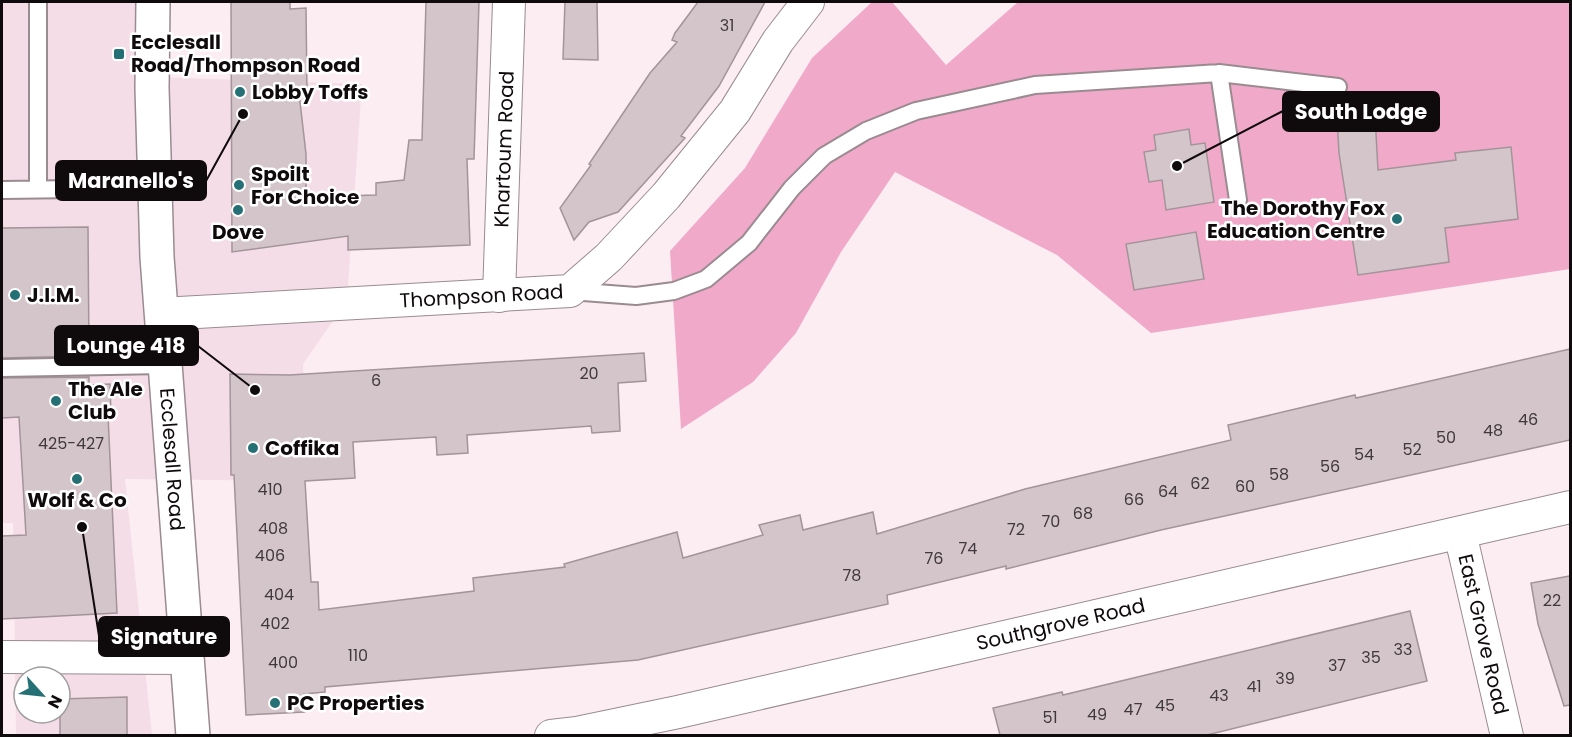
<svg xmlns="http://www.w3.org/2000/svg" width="1572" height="737" viewBox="0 0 1572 737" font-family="Poppins,sans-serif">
	<rect width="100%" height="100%" fill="#fcedf3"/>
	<path fill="#f5dde7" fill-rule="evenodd" d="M2,2H162L157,77L362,84L347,301L303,364L308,481L125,479L152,735H16L13,523H2ZM24,677H60V713H24Z"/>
	<path fill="#f1a9c9" d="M872,2H892L946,65L1018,2H1570V269L1151,333L1057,255L895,172L841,252L796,333L753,382L681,429L670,251L745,168L812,58Z"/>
	<path fill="#d4c5cb" stroke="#a29499" stroke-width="1.5" d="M231,2H290V9L306,8L307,92L299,93L306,154V197L376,195V183L404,180L409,140H422L426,2H479L474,159H467L470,245L348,250V236L232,252Z
		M565,2H597L598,60L563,59Z
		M698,2H765L719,86L681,136L685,138L618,212L589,222L574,240L560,208L591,165L589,164L650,73L677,42L672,40L675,33Z
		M1375,115L1378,170L1456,160L1455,153L1511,147L1518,219L1445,228L1449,262L1358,275L1339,153L1337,117Z
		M1189,129L1191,145L1205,143L1214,202L1166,210L1162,180L1149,182L1144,152L1156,150L1154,135Z
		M88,227L89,356L2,358V228Z
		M1196,232L1204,279L1134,290L1126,244Z
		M1570,349V440L1161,530L1006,569V566L887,595L888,604L638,660L325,687V692L304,694L305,712L246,715L234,475H231L230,374L290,375L644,353L646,381L618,383L620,431L592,433L591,426L467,435L468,453L437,455L436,437L353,442L355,478L305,481L311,582H318L319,610L474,591L473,578L565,567L564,564L677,532L683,558L763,535L759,525L800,515L803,530L873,512L877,534L1025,489L1231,440L1228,425L1355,395L1356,398Z
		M89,377V385L110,384L111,415H108L117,613L2,619V536L26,535L19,417L2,418V378Z
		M1570,576V705L1564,706L1538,624L1531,583Z
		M1410,611L1427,681L1207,735H1000L993,708L1062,692L1063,695Z
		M127,697V735H60V699Z"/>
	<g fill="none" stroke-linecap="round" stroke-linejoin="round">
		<g stroke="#998b90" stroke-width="20">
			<path id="service" d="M1219,73L1238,200
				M38,189V2
				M2,190L154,188
				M570,291L636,296L674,291L706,279L749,243L792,188L824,156L866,131L916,111L1035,85L1219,73L1338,87
				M2,368L164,365"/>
		</g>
		<g stroke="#998b90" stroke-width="34">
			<g id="minor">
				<path id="s1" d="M499,296L509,2"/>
				<path id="s2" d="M161,314L570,291L609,257L666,196L735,111L778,41L808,2"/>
				<path id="s3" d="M1460,533L1507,736"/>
				<path d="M2,657L187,658"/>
				<path id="s4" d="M551,736L577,733L678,712L1570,507"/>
			</g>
		</g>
		<g stroke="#998b90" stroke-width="36">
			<g id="primary">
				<path id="s5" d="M153,2L152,88L157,257L193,736"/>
			</g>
		</g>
		<use href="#service" stroke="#fff" stroke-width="16"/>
		<use href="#minor" stroke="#fff" stroke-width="32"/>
		<use href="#primary" stroke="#fff" stroke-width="33"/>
	</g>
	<g fill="#257075" stroke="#fff" stroke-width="2">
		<rect x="113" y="48" width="12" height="12" rx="3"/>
		<circle cx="240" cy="92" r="6"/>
		<circle cx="239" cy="185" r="6"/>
		<circle cx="238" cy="210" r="6"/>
		<circle cx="1397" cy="219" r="6"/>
		<circle cx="15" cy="295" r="6"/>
		<circle cx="56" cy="401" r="6"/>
		<circle cx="253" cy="448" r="6"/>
		<circle cx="77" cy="479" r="6"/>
		<circle cx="275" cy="703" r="6"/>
	</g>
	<g text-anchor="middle" stroke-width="5" stroke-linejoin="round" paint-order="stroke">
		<g font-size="16" fill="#40393c">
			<text x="727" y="31">31</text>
			<text x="589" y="379">20</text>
			<text x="376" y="386">6</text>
			<text x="1528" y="425">46</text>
			<text x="1493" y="436">48</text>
			<text x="1446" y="443">50</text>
			<text x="71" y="449">425-427</text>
			<text x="1412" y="455">52</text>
			<text x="1364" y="460">54</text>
			<text x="1330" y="472">56</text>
			<text x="1279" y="480">58</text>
			<text x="1200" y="489">62</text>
			<text x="1245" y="492">60</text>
			<text x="270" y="495">410</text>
			<text x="1168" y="497">64</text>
			<text x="1134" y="505">66</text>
			<text x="1083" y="519">68</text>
			<text x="1051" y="527">70</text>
			<text x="273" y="534">408</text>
			<text x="1016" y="535">72</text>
			<text x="968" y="554">74</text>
			<text x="270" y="561">406</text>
			<text x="934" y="564">76</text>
			<text x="852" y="581">78</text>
			<text x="279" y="600">404</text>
			<text x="1552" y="606">22</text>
			<text x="275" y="629">402</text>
			<text x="1403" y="655">33</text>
			<text x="358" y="661">110</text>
			<text x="1371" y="663">35</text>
			<text x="283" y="668">400</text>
			<text x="1337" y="671">37</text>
			<text x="1285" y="684">39</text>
			<text x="1254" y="692">41</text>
			<text x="1219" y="701">43</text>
			<text x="1165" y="711">45</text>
			<text x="1133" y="715">47</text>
			<text x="1097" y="720">49</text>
			<text x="1050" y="723">51</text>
		</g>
		<g font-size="20" font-weight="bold" fill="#0f0a0c" stroke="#fff" text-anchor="start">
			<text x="131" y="49">Ecclesall<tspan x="131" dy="23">Road/Thompson Road</tspan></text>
			<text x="252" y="99">Lobby Toffs</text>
			<text x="251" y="181">Spoilt<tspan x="251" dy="23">For Choice</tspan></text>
			<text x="1385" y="215" text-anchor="end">The Dorothy Fox<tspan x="1385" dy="23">Education Centre</tspan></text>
			<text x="238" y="239" text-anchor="middle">Dove</text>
			<text x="27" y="302">J.I.M.</text>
			<text x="68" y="396">The Ale<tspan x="68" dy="23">Club</tspan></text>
			<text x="265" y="455">Coffika</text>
			<text x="77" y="507" text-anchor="middle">Wolf &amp; Co</text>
			<text x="287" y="710">PC Properties</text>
		</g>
		<g font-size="20" fill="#0f0a0c" stroke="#fff">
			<text dy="7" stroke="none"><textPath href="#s1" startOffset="147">Khartoum Road</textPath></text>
			<text dy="7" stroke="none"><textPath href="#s2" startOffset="321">Thompson Road</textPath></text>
			<text dy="7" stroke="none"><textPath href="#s5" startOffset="458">Ecclesall Road</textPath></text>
			<text dy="7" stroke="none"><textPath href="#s4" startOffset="522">Southgrove Road</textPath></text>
			<text dy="7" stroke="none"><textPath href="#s3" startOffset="104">East Grove Road</textPath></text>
		</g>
	</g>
	<path fill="none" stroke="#0f0a0c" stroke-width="2" d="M1177 166L1283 111M243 114L206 181M255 390L198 346M82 527L99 636"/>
	<g fill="#0f0a0c" stroke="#fff" stroke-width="2">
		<circle cx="1177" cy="166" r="6"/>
		<circle cx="243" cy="114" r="6"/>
		<circle cx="255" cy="390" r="6"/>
		<circle cx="82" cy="527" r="6"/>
	</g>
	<g fill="#0f0a0c" stroke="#0f0a0c" stroke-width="2">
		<rect x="1283" y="92" width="156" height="39" rx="6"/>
		<rect x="56" y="161" width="150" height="39" rx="6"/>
		<rect x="55" y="326" width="143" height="39" rx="6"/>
		<rect x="99" y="617" width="130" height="39" rx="6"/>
	</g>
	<g font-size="21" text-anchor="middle" font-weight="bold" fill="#fff">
		<text x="1361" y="119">South Lodge</text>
		<text x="131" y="188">Maranello's</text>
		<text x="126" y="353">Lounge 418</text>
		<text x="164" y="644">Signature</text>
	</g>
	<rect width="1572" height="737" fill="none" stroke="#0f0a0c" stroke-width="6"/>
	<g transform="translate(42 695) rotate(117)"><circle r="28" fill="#ffffff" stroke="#9f9d9e" stroke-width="1.5"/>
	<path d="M0-4.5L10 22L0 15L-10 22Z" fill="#257075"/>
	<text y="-9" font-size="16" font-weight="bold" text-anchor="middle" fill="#0f0a0c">N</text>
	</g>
</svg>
